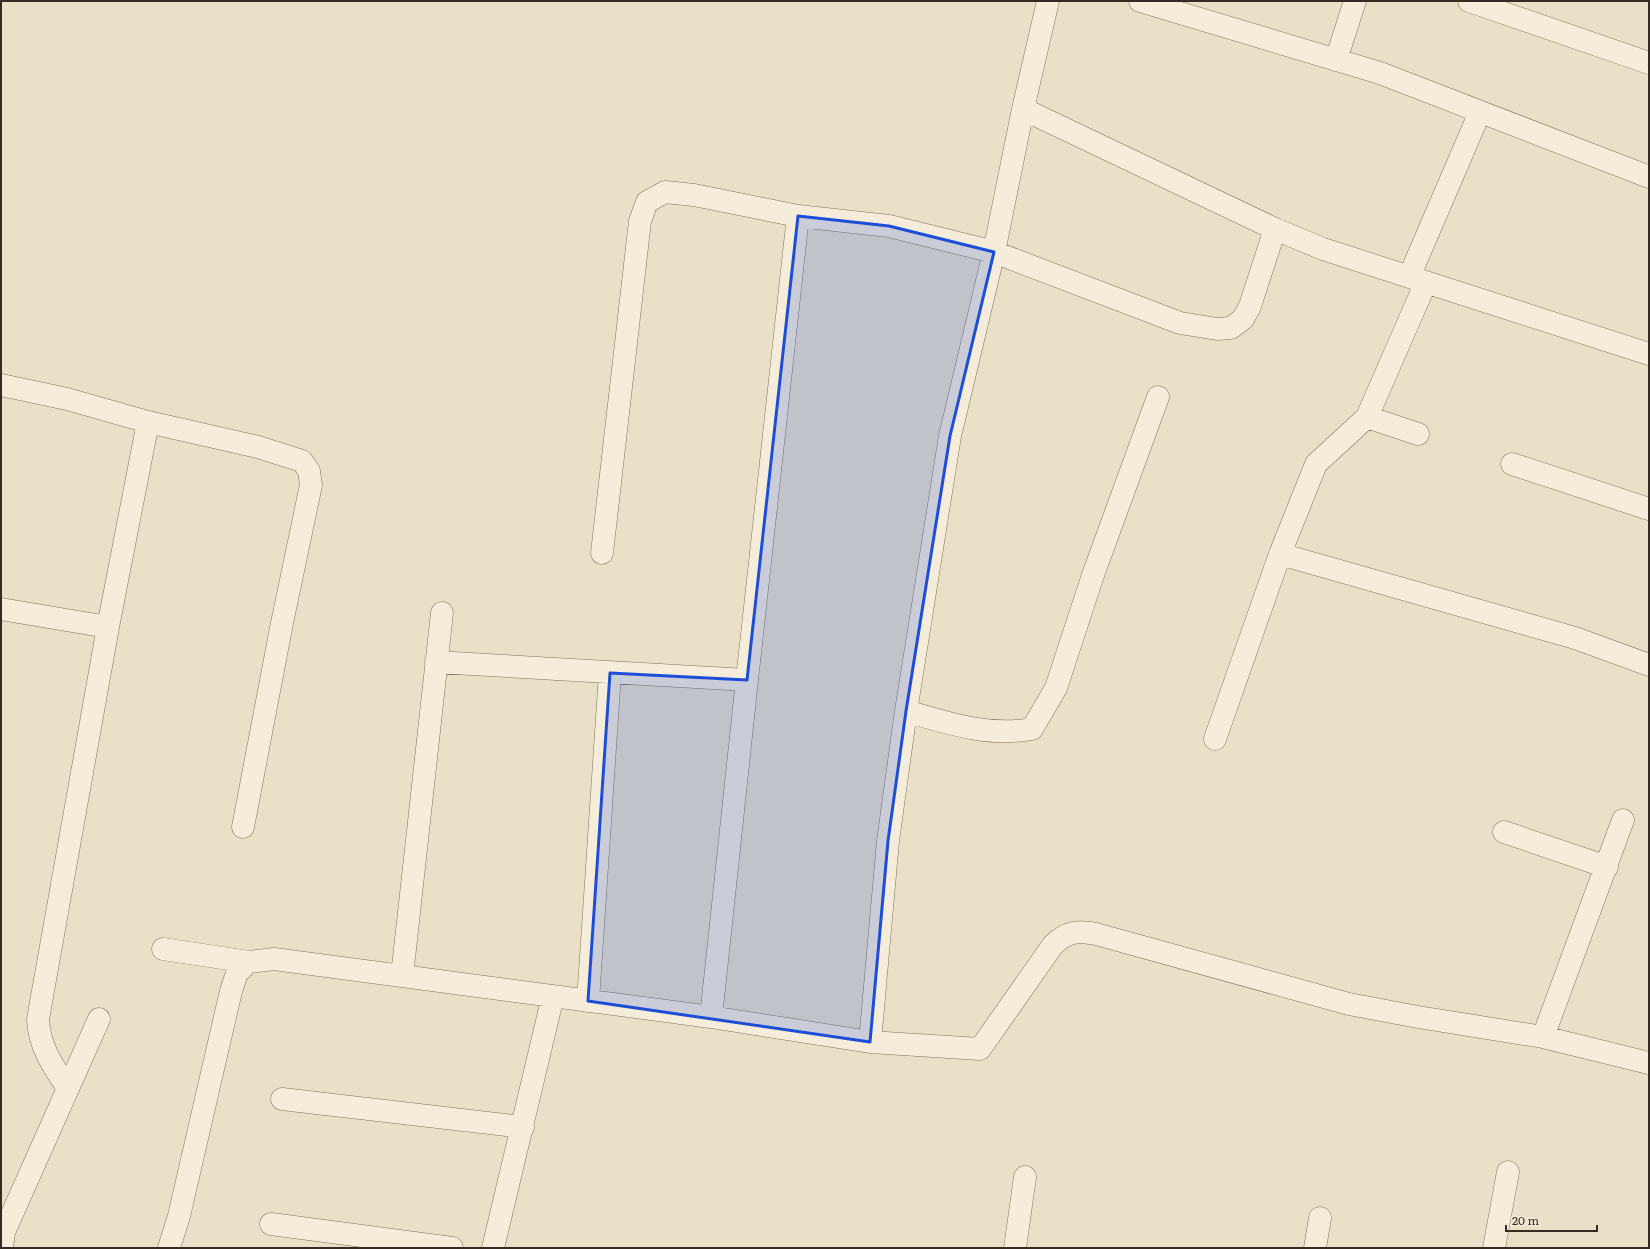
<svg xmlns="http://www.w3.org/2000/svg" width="1650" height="1249" viewBox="0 0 1650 1249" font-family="Literata,serif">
	<rect width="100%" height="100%" fill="#e9e0c7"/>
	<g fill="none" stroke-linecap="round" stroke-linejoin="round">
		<g stroke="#83725e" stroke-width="23">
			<path id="minor" d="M1140,1L1380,73L1649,177
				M1469,1L1649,63
				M1336,60L1355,1
				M1023,109L1275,229L1323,249L1649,354
				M1409,277L1480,112
				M1,385L67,399L148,422L108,627L38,1019C39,1046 53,1067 68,1088
				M1367,417L1418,434
				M148,422L258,447L302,461L309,471L311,485L282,623L243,827
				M1512,464L1649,509
				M602,553L640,221L647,202L665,192L694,195L798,216
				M1280,554L1575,638L1649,665
				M1,609L108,627
				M442,613L402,976L711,1017
				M436,662L747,680L798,216L889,226L994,252L1180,323L1217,329L1231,328L1243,319L1250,306L1275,229
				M747,680L711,1017L870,1042L888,841L906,711L950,436L994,252L1023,109L1048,1
				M906,711C947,723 989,737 1032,729L1056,688L1093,575L1158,397
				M1215,739L1280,554L1316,464L1367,417L1426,282
				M1623,820L1543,1037L1649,1063
				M1504,832L1607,867
				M163,949L249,962
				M588,1001L610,673
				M870,1042L980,1049L1053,945C1066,932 1078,930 1096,934L1349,1004L1418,1017L1543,1037
				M282,1099L523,1127
				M271,1224L452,1248
				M2,1248L4,1232L99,1019
				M169,1248L179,1216L231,991L237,973L249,962L274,959L402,976
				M493,1248L553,996
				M1015,1248L1025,1177
				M1315,1248L1320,1218
				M1494,1248L1508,1172"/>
		</g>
		<use href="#minor" stroke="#f5edd9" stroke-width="22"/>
	</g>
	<path fill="#1d4ed8" fill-opacity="0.2" stroke="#1d4ed8" stroke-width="3" stroke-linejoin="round" d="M798,216L889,226L994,252L950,436L906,711L888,841L870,1042L588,1001L610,673L747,680Z"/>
	<rect width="1650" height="1249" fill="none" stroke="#352b20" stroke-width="4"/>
	<path d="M1506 1225v6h91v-6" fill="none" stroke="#352b20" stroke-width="2"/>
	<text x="1512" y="1225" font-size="12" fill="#352b20" stroke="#f2ead6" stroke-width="3" paint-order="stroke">20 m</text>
</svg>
